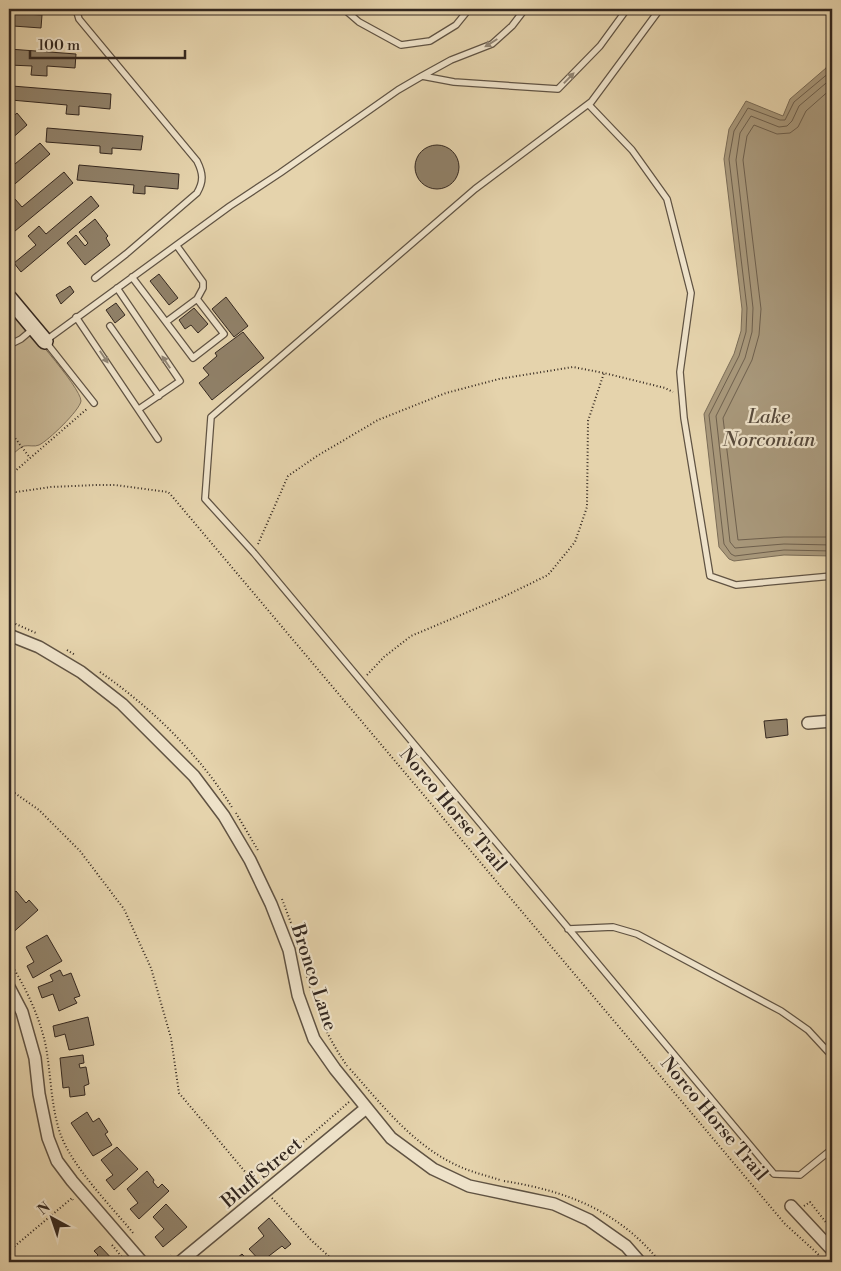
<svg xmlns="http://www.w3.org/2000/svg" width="841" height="1271" viewBox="0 0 841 1271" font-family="'Libre Bodoni',serif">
	<rect width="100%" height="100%" fill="#e5d3ac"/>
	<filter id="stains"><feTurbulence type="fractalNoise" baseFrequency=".004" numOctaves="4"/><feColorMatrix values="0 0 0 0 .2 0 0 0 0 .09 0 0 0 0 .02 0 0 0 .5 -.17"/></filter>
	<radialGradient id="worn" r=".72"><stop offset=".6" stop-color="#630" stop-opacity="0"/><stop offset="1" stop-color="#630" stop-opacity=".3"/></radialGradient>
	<path fill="#c7b694" stroke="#7e6f5a" d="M9,307C21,321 81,387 81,401C80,410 48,441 39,445C35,447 29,445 24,446C19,448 13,454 9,458Z"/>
	<path fill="#a9997c" stroke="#7a6c57" d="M832,55V556L784,555L734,561L729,559L719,547L704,414L734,354L741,331L742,309L724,159L729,129L746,101L783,116L790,99L826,68Z"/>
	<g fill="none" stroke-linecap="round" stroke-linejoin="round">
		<path stroke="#6e604e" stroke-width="1" d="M832,67L830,72L794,102L785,120H780L748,108L734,131L729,159L747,308L746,332L739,356L709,415L724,544L731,554L735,556L784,550L832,551
			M832,78L799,106L792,121L787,126L779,127L751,116L740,133L736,160L753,308L752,332L745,358L716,416L730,542L735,548L784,544L832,545
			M832,88L806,111L798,127L790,133L777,134L754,125L747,136L743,160L761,309L759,335L752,360L723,418L738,540L784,537H832"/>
	</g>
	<path fill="#908169" stroke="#342820" d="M9,13L42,15L41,28L13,26L12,34H9Z
		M9,49L76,54L75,68L47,66V76L31,75L32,66L9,65Z
		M12,86L111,94L110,109L79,106V115L66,114L67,105L11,100Z
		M17,113L27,125L9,141V120Z
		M47,128L143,136L141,150L112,148V154L100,153V146L46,142Z
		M40,143L50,154L9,189V169Z
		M415 167a22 22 0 1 1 44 0a22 22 0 1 1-44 0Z
		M79,165L179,174L178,189L145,186V194L133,193L134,185L77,180Z
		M64,172L73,183L9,236V218L11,215L9,212V204L15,199L22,207Z
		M91,196L99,206L21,272L14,263L36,245L28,236L39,226L46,234Z
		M95,219L108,236L106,238L110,245L85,265L67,243L76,235L85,246L88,243L79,232Z
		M159,274L178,298L169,305L150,281Z
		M70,286L74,292L61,304L56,295Z
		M226,297L248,326L234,337L212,309Z
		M116,303L125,315L115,323L106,310Z
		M194,308L208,324L198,333L191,325L185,329L179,320Z
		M243,332L264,358L212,400L199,383L209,375L203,368L217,356L215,353Z
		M787,719L788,735L766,738L764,721Z
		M16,891L26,903L29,900L38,910L9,936V897Z
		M47,935L62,961L33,978L27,966L34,962L26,947Z
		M60,970L63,976L71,973L80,996L74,998L77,1003L59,1011L53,994L42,998L38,987L53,981L50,975Z
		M88,1017L94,1045L69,1050L65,1034L55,1037L53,1026Z
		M83,1055L84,1063L79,1064L80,1068L86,1067L89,1084L84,1086L85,1095L70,1097L69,1087L63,1088L60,1058Z
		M87,1112L93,1122L99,1118L108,1132L105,1134L112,1145L93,1156L71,1123Z
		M117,1147L138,1169L114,1190L106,1180L113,1175L101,1160Z
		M147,1171L154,1180L153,1182L158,1188L162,1184L169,1191L139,1219L130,1209L138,1203L127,1189Z
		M166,1204L187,1227L163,1247L155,1237L164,1229L153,1217Z
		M269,1218L291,1244L285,1249L282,1246L261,1262L249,1249L264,1236L258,1228Z
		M100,1246L115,1262H91L98,1255L94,1251Z
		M242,1254L250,1262H232Z
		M224,1257L228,1262H218Z"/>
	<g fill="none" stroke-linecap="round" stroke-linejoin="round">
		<g stroke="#605343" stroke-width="8">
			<path id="lane" d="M76,9L79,19L197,161C203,173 204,181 197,193L126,254L95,278
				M344,9L359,22L401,45L430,41L456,25L469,9
				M660,9L589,105L632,150L667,199L691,293L680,372L684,418L710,576L736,585L832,576
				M422,76L451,60L492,44L512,26L525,9
				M591,102L475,189L211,417L205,499L254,553L774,1174L800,1175L832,1149
				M177,246L203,282V288L197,299L224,334L193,358L166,322L197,299
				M132,277L166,322
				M117,288L180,381L139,409
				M76,317L158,439
				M110,326L159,396
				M9,345L21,339L34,328
				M94,403L45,341L230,206L280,173L398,90L422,76L454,82L558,89L600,46L627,9
				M568,929L613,927L637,934L781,1011L808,1030L832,1056"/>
		</g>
		<g stroke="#605343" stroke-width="14">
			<path id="street" d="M9,635L39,647L81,672L122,704L194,776L224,816L250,860L271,904L289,950L298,995L314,1039L335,1069L391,1138L433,1169L469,1186L554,1204L589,1220L626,1246L640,1262
				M808,723L832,721
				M9,987L22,1012L35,1058L39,1094L48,1138L57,1161L72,1181L142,1262
				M791,1206L832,1250
				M180,1262L365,1109"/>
		</g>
		<g stroke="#342820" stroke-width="18">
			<path id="secondary" d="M9,298L45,341"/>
		</g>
		<path stroke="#342820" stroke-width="2" stroke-dasharray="1 2.5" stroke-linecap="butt" d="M9,359L14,365L9,370
			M9,430L30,458
			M14,472L88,408
			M9,490L16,492L51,487L96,485H115L160,491L168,492L171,495L785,1224L817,1253L825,1262
			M258,544L288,476L317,456L378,420L446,393L499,379L573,367L604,373L665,388L673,392
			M9,621L36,633
			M67,650L75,655
			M100,672C152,708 200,755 233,809
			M367,675L384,657L411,636L501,598L548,575L575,542L587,507L588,421L604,373
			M9,789L39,810L80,851L124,909L151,968L171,1038L179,1093L257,1186
			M236,813L259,852
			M282,899L291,923
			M9,961C25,986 40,1017 46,1047C51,1076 51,1106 60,1133C72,1167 111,1206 134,1234
			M306,973C316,1011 325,1033 347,1066
			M350,1069C384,1107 415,1148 463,1168C475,1173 488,1176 500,1180
			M504,1181C567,1191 619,1211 660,1262
			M240,1197L349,1102
			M272,1198L311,1240L335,1262
			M804,1206L810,1202L832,1230
			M112,1245L126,1262
			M9,1251L72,1198L73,1200
			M152,1257L156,1262
			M163,1262L171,1255"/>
		<use href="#lane" stroke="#eee2c9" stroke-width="5.5"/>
		<use href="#street" stroke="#eee2c9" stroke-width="11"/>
		<use href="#secondary" stroke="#eee2c9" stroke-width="15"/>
	</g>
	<defs><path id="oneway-solid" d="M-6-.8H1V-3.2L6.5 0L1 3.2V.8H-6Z" transform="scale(1.25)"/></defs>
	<g fill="#918574">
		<use href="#oneway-solid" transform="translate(491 43) rotate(148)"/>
		<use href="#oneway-solid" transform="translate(569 78) rotate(-46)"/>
		<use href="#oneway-solid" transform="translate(104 357) rotate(56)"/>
		<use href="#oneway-solid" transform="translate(166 362) rotate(-124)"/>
	</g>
	<g text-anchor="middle" stroke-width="4.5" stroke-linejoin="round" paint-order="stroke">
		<g font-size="19" fill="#342820" stroke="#eee2c9">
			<text transform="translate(454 809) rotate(50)" y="7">Norco Horse Trail</text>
			<text transform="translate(315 977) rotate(72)" y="7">Bronco Lane</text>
			<text transform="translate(715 1118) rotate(50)" y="7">Norco Horse Trail</text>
			<text transform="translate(261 1172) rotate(-40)" y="7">Bluff Street</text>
		</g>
		<g font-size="20" font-style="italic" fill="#574a3c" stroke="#eee2c9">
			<text x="769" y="423">Lake<tspan x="769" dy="23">Norconian</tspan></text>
		</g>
	</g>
	<rect width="841" height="1271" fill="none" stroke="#e5d3ac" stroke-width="30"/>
	<rect x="10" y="10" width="821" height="1251" fill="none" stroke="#342820" stroke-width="2.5"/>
	<rect x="15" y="15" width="811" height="1241" fill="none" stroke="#342820"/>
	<g transform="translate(52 1218) rotate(320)" stroke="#eee2c9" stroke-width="4" paint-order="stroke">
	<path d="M0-4L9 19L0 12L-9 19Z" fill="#342820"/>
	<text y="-8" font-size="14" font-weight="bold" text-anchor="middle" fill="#342820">N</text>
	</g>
	<path d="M30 50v8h155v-8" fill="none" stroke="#342820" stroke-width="2.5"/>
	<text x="38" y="50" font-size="15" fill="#342820" stroke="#eee2c9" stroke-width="4" paint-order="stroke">100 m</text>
	<rect width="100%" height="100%" filter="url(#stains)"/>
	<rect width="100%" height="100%" fill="url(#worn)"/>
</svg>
